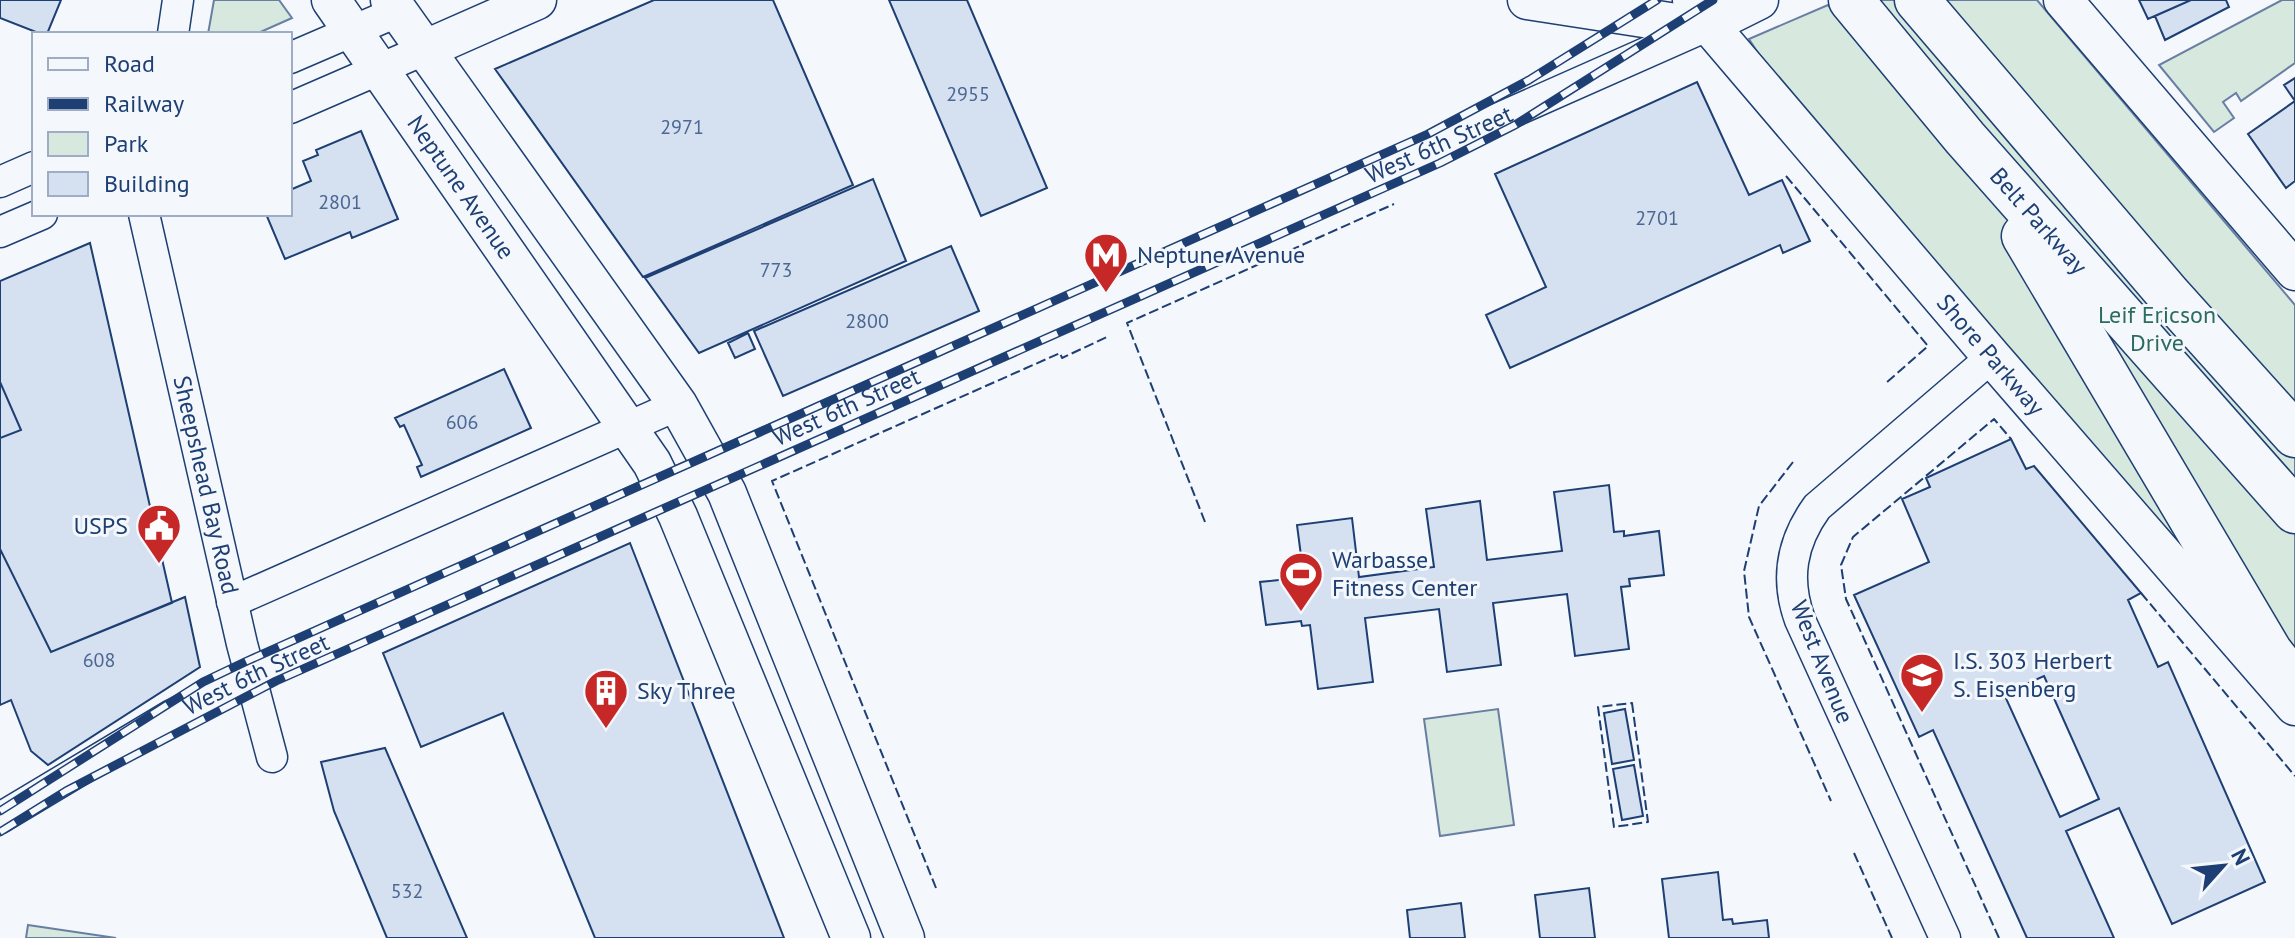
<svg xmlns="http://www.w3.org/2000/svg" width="2295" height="938" viewBox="0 0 2295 938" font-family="'PT Sans',sans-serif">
	<rect width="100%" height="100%" fill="#f4f7fb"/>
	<path fill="#d7e8df" stroke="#687fa3" stroke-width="2" d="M214,0H279L292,18L256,34H208Z
		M1846,0H2037L2295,305V671L2214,594L1758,53L1749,39L1828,5L1830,7Z
		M2282,0H2295V63L2241,101L2236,93L2223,102L2234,118L2214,132L2159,65Z
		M1498,709L1514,825L1440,836L1424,719Z
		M28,925L116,938H26Z"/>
	<path fill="#d5e0f0" stroke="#1d3f73" stroke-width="2" fill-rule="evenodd" d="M0,0H61L47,34H41L0,18Z
		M654,0H773L853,185L643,277L495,69Z
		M889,0H967L1047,188L981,216Z
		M2139,0H2191L2148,19Z
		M2191,0H2226L2229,7L2165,40L2155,16Z
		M2295,78V101L2284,85Z
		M1697,82L1749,195L1782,180L1810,241L1783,253L1780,245L1510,368L1486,315L1546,287L1495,174Z
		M2295,101V181L2286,188L2248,134Z
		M361,131L398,219L352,238L350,232L285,259L266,214H290V190L311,181L303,161L318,155L316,150Z
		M873,179L906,261L699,353L645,278Z
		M90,243L172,603L51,652L0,549V438L21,430L0,382V281Z
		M951,246L979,311L783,396L754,331Z
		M748,333L755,349L735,358L728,343Z
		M504,369L531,428L421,477L417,467L422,465L404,425L400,427L395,418Z
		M0,382L21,430L0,438Z
		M2011,439L2026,469L2034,466L2141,593L2128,600L2158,667L2168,662L2265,882L2172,924L2119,808L2066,831L2114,938H2027L1933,730L1919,737L1854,595L1929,562L1902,499L1930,487L1926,478ZM2044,676L2099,799L2060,817L2004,694Z
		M1609,485L1614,532L1624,531V536L1659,531L1664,575L1629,579L1630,586L1621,587L1629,649L1575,656L1567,594L1493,603L1501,665L1447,672L1439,609L1365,618L1373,682L1318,689L1310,625L1302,626L1301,621L1266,625L1260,582L1296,578V572L1303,571L1297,525L1352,518L1359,577L1426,568L1434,567L1426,509L1480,501L1487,560L1562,551L1554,492Z
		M630,543L784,938H595L503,713L421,747L383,653Z
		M0,549L51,652L185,597L200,667L48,765L31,751L11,700L0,705Z
		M1625,709L1634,760L1612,764L1604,713Z
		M385,748L467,938H387L334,811L321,762Z
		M1634,765L1643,816L1622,820L1613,769Z
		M1718,872L1723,920L1732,919L1733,924L1767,920L1769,938H1669L1662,879Z
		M1589,888L1595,938H1540L1535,895Z
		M1461,903L1465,938H1410L1407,910Z"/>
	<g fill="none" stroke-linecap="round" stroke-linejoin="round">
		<g stroke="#1d3f73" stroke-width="33">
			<g id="minor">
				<path d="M173,34L178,0"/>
				<path d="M290,58L399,11"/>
				<path d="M290,108L426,49"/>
				<path d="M0,182L34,167"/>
				<path id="s1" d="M144,214L242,644L272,757"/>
				<path d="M0,232L42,214"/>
				<path d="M232,602L678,405"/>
				<path id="s2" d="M0,818L172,715L250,676L664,488L1709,25"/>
				<path d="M1945,938L1800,620C1785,579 1791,543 1817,507L1992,357"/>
			</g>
		</g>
		<g stroke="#1d3f73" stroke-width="41">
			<g id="major">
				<path id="s3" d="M331,0L652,463L678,516L851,938"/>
				<path d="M390,0L678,405L727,493L905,938"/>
				<path d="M1527,0L1676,23L1709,25L1759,0"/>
				<path id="s4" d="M1692,0L1709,25L1992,357L2295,706"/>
				<path d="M2063,0L2295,271"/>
				<path d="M426,49L537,0"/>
			</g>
		</g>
		<g stroke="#1d3f73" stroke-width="47">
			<g id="highway">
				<path id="s5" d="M1851,0L1965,138L2295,511"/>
				<path d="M1917,0L2169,295L2295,435"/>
				<path d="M2024,236L2270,652L2295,684"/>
			</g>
		</g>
		<use href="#minor" stroke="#f4f7fb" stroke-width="30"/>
		<use href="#major" stroke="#f4f7fb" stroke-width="38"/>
		<use href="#highway" stroke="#f4f7fb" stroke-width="44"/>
		<g stroke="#1d3f73" stroke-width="9">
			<path id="rail" d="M0,811L203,682L247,661L1428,134L1529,80L1657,0
				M0,832L66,791L276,681L1440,163L1515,125L1713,0"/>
		</g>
		<use href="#rail" stroke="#f4f7fb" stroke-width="6" stroke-dasharray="18" stroke-linecap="butt"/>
		<path stroke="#1d3f73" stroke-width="2" stroke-dasharray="10 4" stroke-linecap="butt" d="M1786,176L1928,346L1886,383
			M1793,462L1759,506L1744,571L1749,617L1831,801
			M1205,522L1127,323L1394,204
			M2141,593L2295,776
			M1632,703L1648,822L1614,827L1598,707Z
			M1854,853L1892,938
			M936,888L772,481L1060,353L1062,358L1107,337
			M1999,938L1846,599L1841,565L1853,537L1994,419L2011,439"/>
	</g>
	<defs>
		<g id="metro-pin" transform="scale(2.3)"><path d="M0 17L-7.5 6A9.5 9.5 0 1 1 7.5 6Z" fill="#c62828" stroke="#f4f7fb"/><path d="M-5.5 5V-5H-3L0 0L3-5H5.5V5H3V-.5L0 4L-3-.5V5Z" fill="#fff"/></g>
		<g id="civic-pin" transform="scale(2.3)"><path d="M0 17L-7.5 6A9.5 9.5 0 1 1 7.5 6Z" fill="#c62828" stroke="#f4f7fb"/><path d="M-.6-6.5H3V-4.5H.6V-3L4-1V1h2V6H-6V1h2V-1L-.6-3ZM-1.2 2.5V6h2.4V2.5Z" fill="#fff"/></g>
		<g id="stadium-pin" transform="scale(2.3)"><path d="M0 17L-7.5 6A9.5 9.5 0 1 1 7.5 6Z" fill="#c62828" stroke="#f4f7fb"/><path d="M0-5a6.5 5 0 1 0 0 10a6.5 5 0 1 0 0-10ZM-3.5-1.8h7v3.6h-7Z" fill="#fff"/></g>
		<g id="school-pin" transform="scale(2.3)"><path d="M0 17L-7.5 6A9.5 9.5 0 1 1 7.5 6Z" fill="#c62828" stroke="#f4f7fb"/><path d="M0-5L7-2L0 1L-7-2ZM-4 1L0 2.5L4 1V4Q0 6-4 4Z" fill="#fff"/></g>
		<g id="building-pin" transform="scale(2.3)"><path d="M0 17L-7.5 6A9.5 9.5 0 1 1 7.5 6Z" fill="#c62828" stroke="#f4f7fb"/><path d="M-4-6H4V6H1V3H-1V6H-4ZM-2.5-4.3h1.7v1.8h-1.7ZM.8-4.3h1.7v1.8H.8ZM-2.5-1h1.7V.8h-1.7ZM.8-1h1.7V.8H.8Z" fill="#fff"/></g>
	</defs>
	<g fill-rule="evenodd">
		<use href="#metro-pin" x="1106" y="255"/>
		<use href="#civic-pin" x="159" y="526"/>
		<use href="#stadium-pin" x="1301" y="574"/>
		<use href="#school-pin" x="1922" y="675"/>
		<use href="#building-pin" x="606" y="691"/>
	</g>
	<g text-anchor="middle" stroke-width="6" stroke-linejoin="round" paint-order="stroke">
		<g font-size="20" fill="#4b6792">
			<text x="968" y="101">2955</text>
			<text x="682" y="134">2971</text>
			<text x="340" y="209">2801</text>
			<text x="1657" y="225">2701</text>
			<text x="776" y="277">773</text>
			<text x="867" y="328">2800</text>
			<text x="462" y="429">606</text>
			<text x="99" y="667">608</text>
			<text x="407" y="898">532</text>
		</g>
		<g font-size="24" fill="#1d3f73" stroke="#f4f7fb">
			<text dy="8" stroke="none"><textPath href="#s2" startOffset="1590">West 6th Street</textPath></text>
			<text dy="8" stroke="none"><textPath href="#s3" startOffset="228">Neptune Avenue</textPath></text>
			<text dy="8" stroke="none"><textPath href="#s5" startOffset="290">Belt Parkway</textPath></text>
			<text dy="8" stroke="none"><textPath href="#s4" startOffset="464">Shore Parkway</textPath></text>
			<text dy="8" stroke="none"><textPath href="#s2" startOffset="942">West 6th Street</textPath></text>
			<text dy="8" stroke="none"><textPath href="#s1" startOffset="278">Sheepshead Bay Road</textPath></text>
			<text transform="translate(1822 662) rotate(68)" y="8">West Avenue</text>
			<text dy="8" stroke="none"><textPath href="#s2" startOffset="294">West 6th Street</textPath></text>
		</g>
		<g font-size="24" fill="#1d3f73" stroke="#f4f7fb" text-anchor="start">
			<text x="1137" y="263">Neptune Avenue</text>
			<text x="128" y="534" text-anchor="end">USPS</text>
			<text x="1332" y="568">Warbasse<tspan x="1332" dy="28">Fitness Center</tspan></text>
			<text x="1953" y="669">I.S. 303 Herbert<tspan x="1953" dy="28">S. Eisenberg</tspan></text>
			<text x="637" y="699">Sky Three</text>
		</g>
		<g font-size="24" fill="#2c6c60" stroke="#f4f7fb">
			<text x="2157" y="323">Leif Ericson<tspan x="2157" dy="28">Drive</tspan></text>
		</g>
	</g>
	<rect x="32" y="32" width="260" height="184" fill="#f4f7fb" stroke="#9eadc5" stroke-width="2"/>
	<rect x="48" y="58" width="40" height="12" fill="#f4f7fb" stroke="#9eadc5" stroke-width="2"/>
	<text x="104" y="72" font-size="24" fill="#1d3f73">Road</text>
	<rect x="48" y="98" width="40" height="12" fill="#1d3f73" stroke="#9eadc5" stroke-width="2"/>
	<text x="104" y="112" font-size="24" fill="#1d3f73">Railway</text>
	<rect x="48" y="132" width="40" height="24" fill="#d7e8df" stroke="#9eadc5" stroke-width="2"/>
	<text x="104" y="152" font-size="24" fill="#1d3f73">Park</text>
	<rect x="48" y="172" width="40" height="24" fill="#d5e0f0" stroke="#9eadc5" stroke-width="2"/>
	<text x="104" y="192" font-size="24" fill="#1d3f73">Building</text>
	<g transform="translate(2223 866) rotate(63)" stroke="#f4f7fb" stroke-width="6" paint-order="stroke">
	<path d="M0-6L14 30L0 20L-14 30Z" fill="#1d3f73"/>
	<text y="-12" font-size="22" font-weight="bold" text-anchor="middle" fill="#1d3f73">N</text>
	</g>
</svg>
